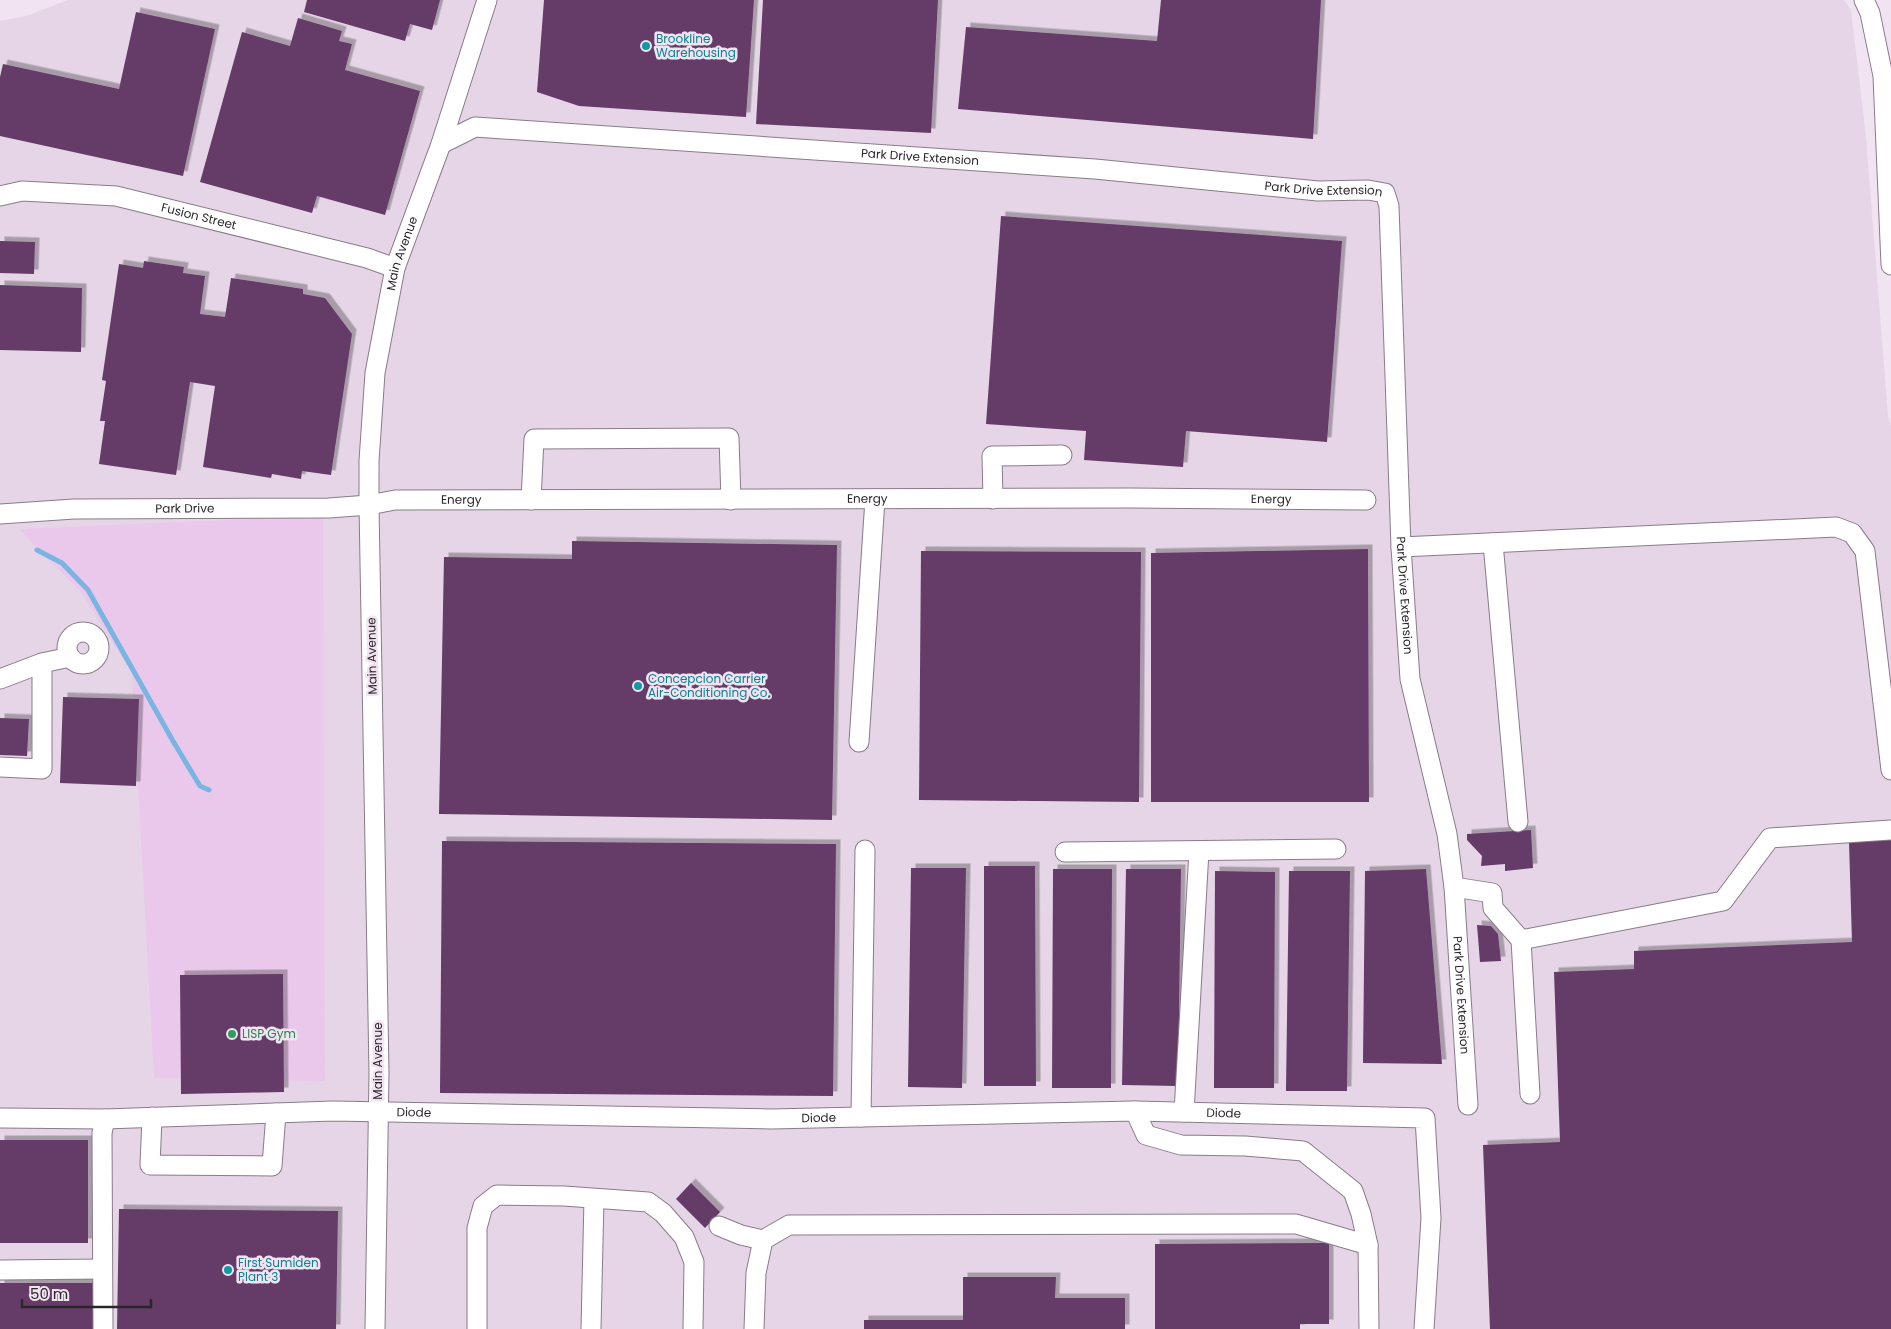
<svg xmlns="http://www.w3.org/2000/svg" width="1891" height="1329" viewBox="0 0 1891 1329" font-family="Poppins,sans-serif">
	<defs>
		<filter id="shadow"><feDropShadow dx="4.5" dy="-4.5" stdDeviation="0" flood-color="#0004"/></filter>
	</defs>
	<rect width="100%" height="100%" fill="#f2e3f2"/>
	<path fill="#e5d5e7" d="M68,0H1844L1851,10L1866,137L1888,416L1891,426V1329H0V21L26,16Z"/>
	<path fill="#eac8eb" d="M323,516L325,1081L154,1078L132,674L81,592L19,529Z"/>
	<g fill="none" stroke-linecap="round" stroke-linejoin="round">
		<path stroke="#7ab4e0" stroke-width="5" d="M37,550L62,563L88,590L173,741L200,786L209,790"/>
	</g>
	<path fill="#653b68" filter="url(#shadow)" d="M307,0H440L432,30L410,24L405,41L304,12Z
		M544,0H754L746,117L579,106L537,92Z
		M763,0H938L931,133L756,124Z
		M1161,0H1321L1313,139L958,109L966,27L1157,41Z
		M136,12L215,29L183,176L0,136V77L3,64L119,89Z
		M298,18L342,31L339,41L352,44L345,70L420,91L385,215L317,196L312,213L200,182L242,32L290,46Z
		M1001,216L1342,241L1327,442L1186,431L1183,467L1084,460L1086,431L986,424Z
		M0,241L35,242L34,274L0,273Z
		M144,261L184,267L183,273L205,276L200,314L225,317L231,278L303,289V294L325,298L352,334L331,475L302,471L301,479L272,474L271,478L203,467L215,386L190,382L176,475L99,464L105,421H100L106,381L102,380L119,264L143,268Z
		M0,285L82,288L81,352L0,350Z
		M572,541L837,545L832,820L439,814L444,557L572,559Z
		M1368,549L1369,802H1151V553Z
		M921,551L1141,552L1139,802L919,800Z
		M63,697L139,699L136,786L60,783Z
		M0,718L29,719L27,756L0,755Z
		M1531,830L1533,868L1505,871V864L1481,866L1482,856L1467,840V834Z
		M1891,840V1329H1490L1483,1145L1560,1142L1554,972L1634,969V951L1852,942L1849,842Z
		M442,841L836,844L833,1096L440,1093Z
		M984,866H1035L1036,1086H984Z
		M911,868H966L962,1088L908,1087Z
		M1053,869H1112L1111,1088H1052Z
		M1126,869H1181L1178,1086L1122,1085Z
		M1426,869L1442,1064L1363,1063L1365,871Z
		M1215,871L1275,872L1274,1088H1214Z
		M1289,871H1350L1347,1091H1286Z
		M1477,925L1491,926L1498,934L1501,961L1480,962Z
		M283,974L284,1092L181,1094L180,975Z
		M0,1140H88V1243H0Z
		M691,1183L720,1212L705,1228L676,1199Z
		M119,1209L338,1211L336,1329H117Z
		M1329,1243V1324H1300V1329H1155V1244Z
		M963,1277H1056L1055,1298H1125V1329H864V1320H963Z
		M0,1283H96V1329H0Z"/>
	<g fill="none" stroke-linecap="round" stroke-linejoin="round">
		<g stroke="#897c89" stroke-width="21">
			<g id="minor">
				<path d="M1864,0L1870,13L1883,76L1891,265"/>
				<path id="s1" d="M441,144L475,127L1095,169L1318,191L1368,190L1385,193L1389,206L1401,547L1410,679L1447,834L1454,887L1468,1105"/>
				<path id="s2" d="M0,196L22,191L116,196L367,258L395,268"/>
				<path d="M993,499L992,456L1062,455"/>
				<path d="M531,500L534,439L729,438L731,500"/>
				<path id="s3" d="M0,514L74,509L329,508L369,505L395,500L1130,498L1366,500"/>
				<path d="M1493,543L1518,822"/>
				<path d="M1401,547L1836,527L1852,533L1865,551L1891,770"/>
				<circle cx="83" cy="648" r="16"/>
				<path d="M0,679L42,663L70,657"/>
				<path d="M859,742L875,499"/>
				<path d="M0,767L42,769V663"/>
				<path d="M1065,852L1336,849"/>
				<path d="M1454,887L1492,893L1493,908L1521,940L1530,1094"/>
				<path d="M1521,940L1723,901L1770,838L1891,830"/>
				<path d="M1135,1111L1146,1135L1181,1145L1245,1146L1303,1151L1353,1191L1361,1214L1368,1245L1369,1329"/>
				<path d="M1184,1112L1199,851"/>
				<path d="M152,1117L150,1165L272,1166L276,1113"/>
				<path d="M861,1117L865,850"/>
				<path id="s4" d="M0,1118L105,1119L333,1111L771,1119L1135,1111L1425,1118L1431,1218L1424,1329"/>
				<path d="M719,1226L741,1235L763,1240"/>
				<path d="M0,1270L102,1269"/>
				<path d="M103,1329L102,1133L105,1119"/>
				<path id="s5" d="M375,1329L379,1073L369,505V461L375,373L395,268L441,144L487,0"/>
				<path d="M477,1329V1228L483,1206L497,1195L564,1196L648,1202L663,1213L684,1237L694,1262L693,1329"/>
				<path d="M591,1329L594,1199"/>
				<path d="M754,1329L756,1273L763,1240L789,1225L1296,1224L1368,1245"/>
			</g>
		</g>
		<use href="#minor" stroke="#fff" stroke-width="19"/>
	</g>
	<g fill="#0f9aa8" stroke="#f2e3f2" stroke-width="2">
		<circle cx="646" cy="46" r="5"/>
		<circle cx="638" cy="686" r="5"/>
		<circle cx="228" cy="1270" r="5"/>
	</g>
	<circle fill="#2e9e5b" stroke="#f2e3f2" stroke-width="2" cx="232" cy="1034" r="5"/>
	<g text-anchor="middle" stroke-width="5" stroke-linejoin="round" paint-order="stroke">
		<g font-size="12" fill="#0d838f" stroke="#f2e3f2" text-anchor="start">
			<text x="656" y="43">Brookline<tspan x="656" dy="14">Warehousing</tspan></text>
			<text x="648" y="683">Concepcion Carrier<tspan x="648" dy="14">Air-Conditioning Co.</tspan></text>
			<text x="238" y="1267">First Sumiden<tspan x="238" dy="14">Plant 3</tspan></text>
		</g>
		<g font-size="12" fill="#2b262c" stroke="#f2e3f2">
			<text dy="4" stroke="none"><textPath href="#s1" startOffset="484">Park Drive Extension</textPath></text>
			<text dy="4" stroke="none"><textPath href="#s1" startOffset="889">Park Drive Extension</textPath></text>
			<text dy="4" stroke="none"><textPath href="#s2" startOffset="202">Fusion Street</textPath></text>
			<text dy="4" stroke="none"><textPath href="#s5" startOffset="1079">Main Avenue</textPath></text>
			<text dy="4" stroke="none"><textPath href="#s3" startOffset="868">Energy</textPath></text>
			<text dy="4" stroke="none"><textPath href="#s3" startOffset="1272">Energy</textPath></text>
			<text dy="4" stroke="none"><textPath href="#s3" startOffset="462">Energy</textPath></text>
			<text dy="4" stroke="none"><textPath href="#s3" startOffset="185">Park Drive</textPath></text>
			<text dy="4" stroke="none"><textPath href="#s1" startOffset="1354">Park Drive Extension</textPath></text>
			<text transform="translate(372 656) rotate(-91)" y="4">Main Avenue</text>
			<text dy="4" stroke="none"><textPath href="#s1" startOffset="1759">Park Drive Extension</textPath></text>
			<text transform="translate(378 1061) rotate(-90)" y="4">Main Avenue</text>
			<text dy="4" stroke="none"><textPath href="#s4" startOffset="414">Diode</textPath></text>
			<text dy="4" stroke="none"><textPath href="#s4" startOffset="1224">Diode</textPath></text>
			<text dy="4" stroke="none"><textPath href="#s4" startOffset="819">Diode</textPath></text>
		</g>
		<g font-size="12" fill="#27864d" stroke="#f2e3f2" text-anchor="start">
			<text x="242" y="1038">LISP Gym</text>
		</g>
	</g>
	<path d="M22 1299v8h129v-8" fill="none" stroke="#2b262c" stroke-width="2.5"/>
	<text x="30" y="1299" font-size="15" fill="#2b262c" stroke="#f2e3f2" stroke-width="4" paint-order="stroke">50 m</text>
</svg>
